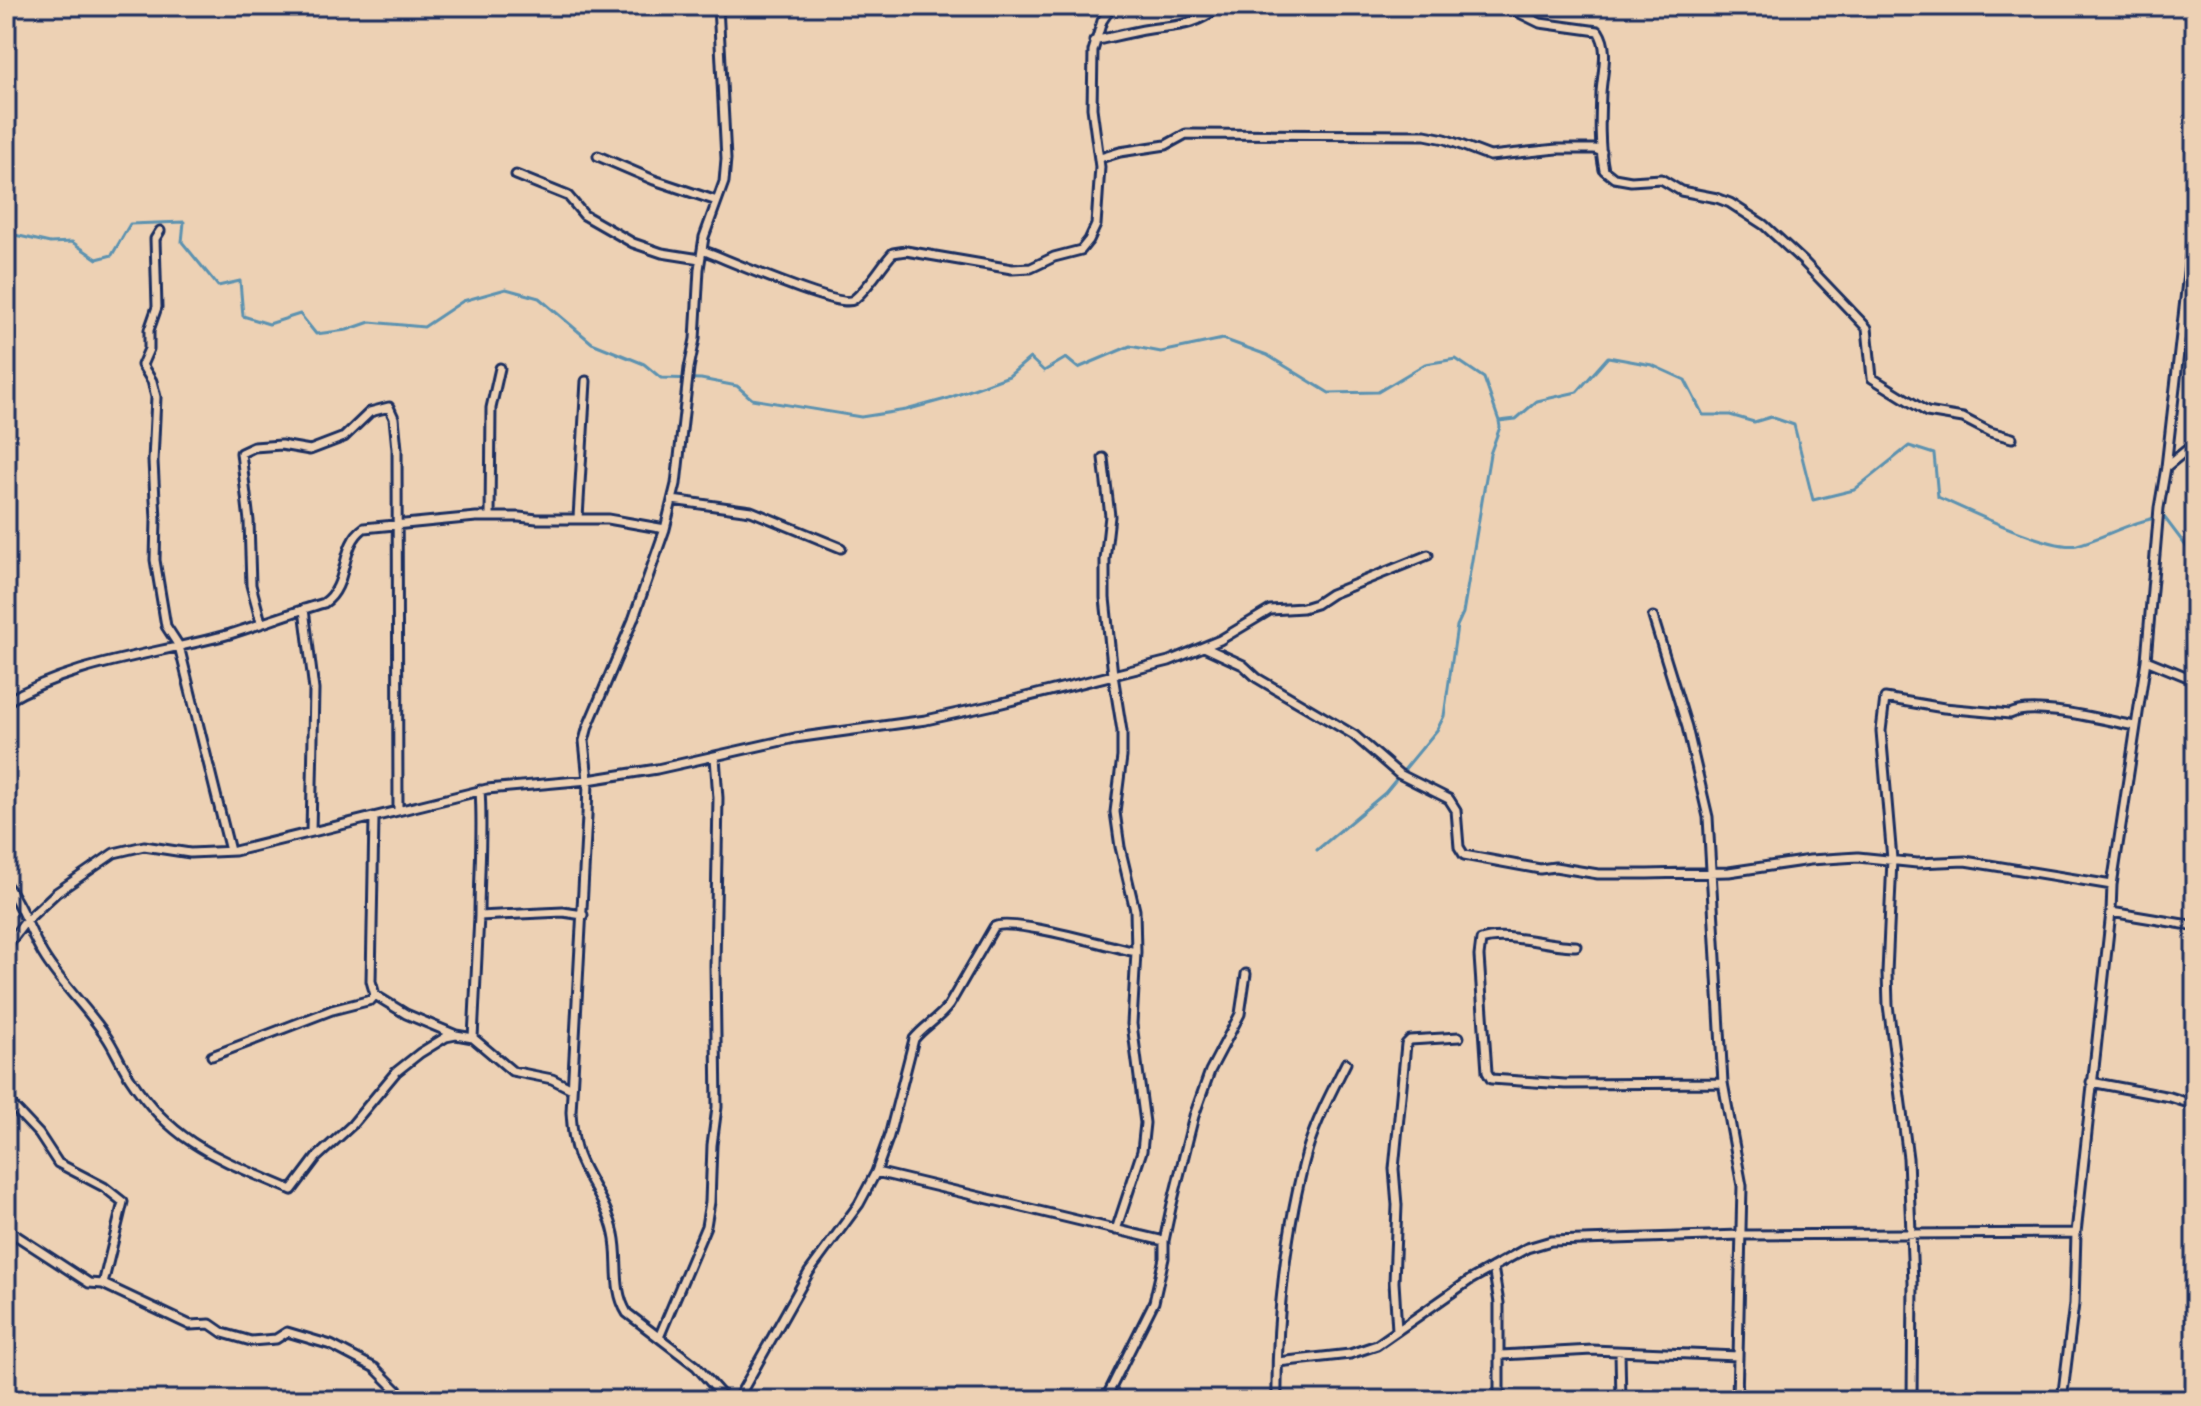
<svg xmlns="http://www.w3.org/2000/svg" width="2201" height="1406" viewBox="0 0 2201 1406" font-family="Mynerve,sans-serif">
	<rect width="100%" height="100%" fill="#edd1b4"/>
	<filter id="ink" filterUnits="userSpaceOnUse"><feTurbulence type="fractalNoise" baseFrequency=".0125" numOctaves="2"/><feDisplacementMap in="SourceGraphic" scale="16" xChannelSelector="R" yChannelSelector="G"/><feConvolveMatrix kernelMatrix="1 2 1 2 8 2 1 2 1" color-interpolation-filters="sRGB"/></filter>
	<g filter="url(#ink)">
		<g fill="none" stroke-linecap="round" stroke-linejoin="round">
			<path stroke="#5c92b0" stroke-width="3" d="M6,233L50,243L72,242L97,259L112,255L130,224L184,222L182,242L218,286L240,281L243,316L269,324L300,314L316,334L347,330L370,322L424,327L463,301L506,289L539,298L592,343L644,364L661,378L701,379L737,386L752,399L861,417L906,410L946,399L1009,376L1030,358L1044,371L1066,358L1078,368L1130,346L1161,352L1223,339L1267,355L1329,393L1378,392L1425,364L1456,359L1484,378L1499,421L1516,419L1537,401L1577,392L1608,357L1652,365L1685,380L1703,415H1730L1754,422L1771,417L1794,425L1813,500L1854,490L1909,446L1934,454L1938,497C1965,509 2051,551 2077,545C2107,537 2132,520 2164,517L2195,558
				M1317,850L1385,793L1437,730L1444,716L1457,626L1463,613L1490,454L1500,427L1499,421"/>
			<g stroke="#1b2f5e" stroke-width="13">
				<path id="street" d="M718,6L726,159L724,182L704,237L699,269L695,339L689,368L676,484L665,529L633,620L588,726L584,741L588,780L587,816L571,1112C572,1127 573,1141 578,1155C588,1182 608,1204 614,1234C620,1260 612,1289 627,1313L696,1366L726,1400
					M1505,6L1540,23L1598,31C1610,49 1602,73 1601,93C1600,118 1599,146 1604,170L1614,178L1631,181L1661,179L1681,191L1717,198L1730,203L1764,225L1803,261L1867,328L1872,378L1927,412L1963,418L1990,432L2012,438
					M1094,41C1112,37 1131,32 1150,29C1180,25 1195,26 1220,6
					M598,156L654,180L717,201
					M1100,158L1120,152L1166,145L1186,134L1425,135L1445,139L1490,156L1557,149H1595L1602,152
					M516,175L568,196L584,215L633,243L662,253L700,259
					M160,231L155,239L157,307L149,330V349L142,365L152,381L156,397L153,461L156,519L155,560L166,626L179,646L230,851
					M702,250C724,258 839,309 853,300C868,289 880,267 893,253L906,251L1012,269L1031,268L1054,257L1081,250L1089,240L1096,225L1100,167L1092,108L1093,51L1102,21L1112,6
					M1103,458L1110,516L1105,560V598L1113,675L1122,731V757L1115,812L1120,847L1135,910L1136,952L1132,1024L1145,1123L1142,1151L1116,1230
					M2166,467L2195,443
					M672,500L751,511L841,548
					M490,517L491,408L500,368
					M578,518L586,381
					M304,609L314,690L311,832
					M1653,617L1687,727L1708,817L1723,1083L1742,1186L1737,1400
					M261,622L251,585L249,521L241,453L254,447L281,445L310,450L344,437L370,412L389,407L394,418L397,449L398,811
					M1204,647L1243,665L1257,678L1354,735L1399,774L1449,799L1456,810L1459,847L1464,855L1540,869L1555,867L1598,874H1647L1729,872L1810,860L1858,857L1917,863L1965,861L2112,885
					M2146,660L2195,680
					M6,702C74,661 155,655 230,634C262,624 293,612 324,603C350,586 339,545 364,528L476,517H519L537,519H608L665,529
					M374,818L371,981L375,995L406,1014L456,1035
					M6,829L8,834L6,844
					M6,885C24,908 30,935 46,959C64,987 88,1009 106,1036C115,1049 121,1065 130,1078C174,1146 223,1160 292,1190L316,1158L352,1125L396,1072L420,1053L446,1037L456,1035L473,1038L512,1071L552,1079L572,1089
					M2111,912L2195,926
					M479,916C479,873 483,833 480,790
					M1576,946C1548,946 1506,931 1481,940L1479,956L1487,1072L1491,1079L1565,1084L1723,1083
					M6,947L26,921L56,893L114,853L144,846L190,853L235,851L487,789L588,780L657,769L795,738L926,720L994,705L1169,661L1220,640L1270,610L1303,608L1316,604L1331,594L1428,555
					M473,1038L479,916L563,912L583,915
					M212,1056L332,1010L371,1000L375,995
					M2091,1082L2170,1097L2195,1105
					M6,1099L39,1134L58,1163L104,1187L123,1202L103,1284
					M876,1172L1164,1241
					M6,1229L89,1283L103,1284L190,1325L210,1324L223,1333L251,1341L276,1339L287,1332L331,1345L375,1368L407,1400
					M1493,1267L1499,1303V1400
					M1397,1330L1394,1282L1397,1205L1394,1169L1406,1044L1410,1040L1459,1037
					M660,1335L706,1226L710,1202L712,1145L717,1107L715,966L718,798L715,757
					M1620,1352L1621,1400
					M1501,1355L1592,1350L1738,1356
					M1278,1362L1350,1354L1377,1345L1470,1280L1527,1248L1551,1241L1741,1235L2076,1233
					M6,1399V1400
					M737,1400L809,1272L859,1204L876,1172L889,1136L914,1039C924,1026 939,1019 949,1005L994,927C1010,917 1111,947 1136,952
					M1105,1400L1154,1302L1164,1258V1241L1171,1208L1194,1116L1210,1071L1240,1014L1246,974
					M1277,1400C1276,1320 1286,1225 1308,1148C1317,1119 1332,1091 1346,1063
					M1912,1400L1913,1283L1908,1158L1888,1005L1887,973L1892,859L1881,731L1885,698L1944,708L2010,714C2033,701 2107,721 2135,726
					M2062,1400L2074,1304L2076,1233L2111,912L2112,885L2146,660L2159,508L2166,467L2195,211"/>
			</g>
			<use href="#street" stroke="#edd1b4" stroke-width="7"/>
		</g>
	</g>
	<rect width="2201" height="1406" fill="none" stroke="#edd1b4" stroke-width="32"/>
	<rect x="16" y="16" width="2169" height="1374" fill="none" stroke="#1b2f5e" stroke-width="3" filter="url(#ink)"/>
</svg>
